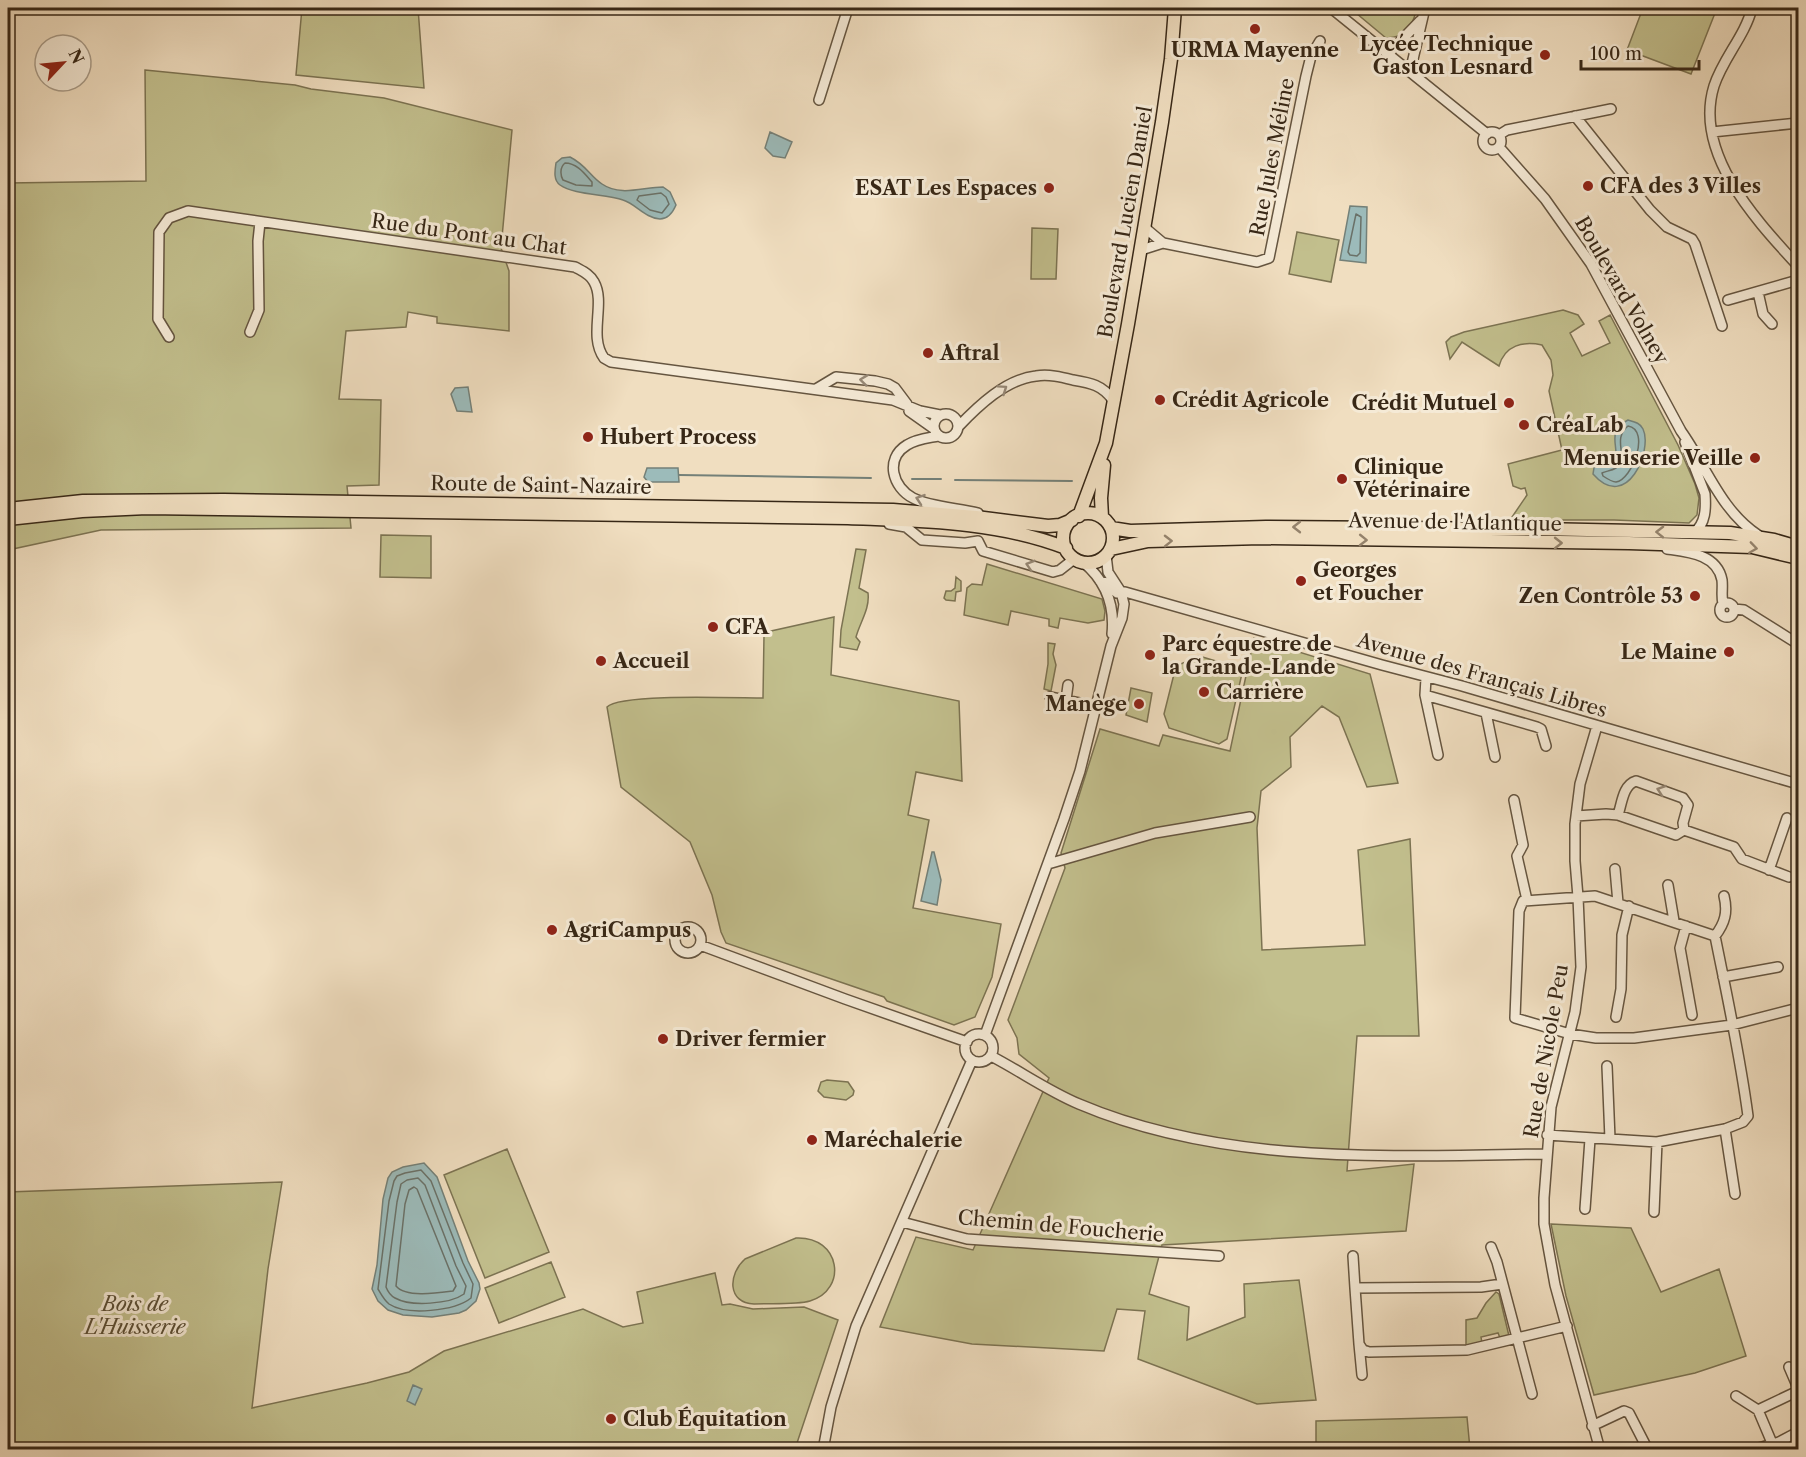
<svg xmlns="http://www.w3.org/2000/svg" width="1806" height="1457" viewBox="0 0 1806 1457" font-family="'Libre Caslon Text',serif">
	<rect width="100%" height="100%" fill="#f0dec0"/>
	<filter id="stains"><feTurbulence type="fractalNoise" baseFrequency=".00333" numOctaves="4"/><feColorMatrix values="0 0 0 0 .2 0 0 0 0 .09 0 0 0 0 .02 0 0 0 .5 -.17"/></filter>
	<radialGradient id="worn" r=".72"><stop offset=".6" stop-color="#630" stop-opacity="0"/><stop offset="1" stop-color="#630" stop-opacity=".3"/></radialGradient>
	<path fill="#c2bf8d" stroke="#7c7352" stroke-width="1.5" d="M302,8H418L424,88L296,75Z
		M1350,8H1417C1411,29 1410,36 1386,38Z
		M1643,8H1717L1691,74L1627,50Z
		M145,70L295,85L311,89L384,98L512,130L501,248L509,271V331L437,323V317L408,312L406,327L346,331L339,399L381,400L379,485L347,486L351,528L101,530L8,550V183L146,181Z
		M1032,228L1058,229L1056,279H1031Z
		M1297,232L1339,240L1331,282L1289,274Z
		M1563,310L1578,315L1584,324L1570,333L1582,356L1610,343L1599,321L1610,315L1678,445L1695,484L1699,498L1697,515L1689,523L1614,520H1510L1527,495L1525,488L1521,489L1513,486L1508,464L1562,450L1549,391L1553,375L1551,360L1542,345C1523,341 1505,345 1499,366L1462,342L1450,359L1446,342L1451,337L1464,332Z
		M381,535L431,536V578L380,577Z
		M856,549L866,550L859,588L868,593C870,609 860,622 856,637L860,642L857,650L840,647L841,630Z
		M987,564L1102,599L1105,611L1104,620L1088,623L1060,618L1058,628L1049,626V619L1011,611L1008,625L964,615L967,588L972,584L982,585Z
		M956,577L961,581V591L956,592L955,601L946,600L944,598L946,591H951L955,588Z
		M834,617L831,675L959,701L962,781L916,772L908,815L929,820L913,908L1001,924L992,977L975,1017L954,1025L887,1001L884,997L726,943L721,932L712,895L690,842L621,787L607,707C620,693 737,698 763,698L764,635L771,631Z
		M1254,638L1370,674L1398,783L1367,787L1339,717L1322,706L1290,737L1291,767L1261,791L1257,828L1262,950L1365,945L1358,850L1410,839L1419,1036H1357L1347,1171L1414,1164L1406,1231L1162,1245L1149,1294L1189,1307L1187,1340L1245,1317L1244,1284L1299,1280L1316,1400L1257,1404L1138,1359L1145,1311L1117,1309L1104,1351L972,1344L880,1327L916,1237L973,1250L1049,1078L1019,1054L1017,1038L1008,1020L1065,868L1061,853L1100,729L1159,746L1163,735L1230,751Z
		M1048,643L1055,644L1053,654L1056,665L1051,691L1044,689L1048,664Z
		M1199,656L1243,669L1227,739L1219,744L1169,728L1164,714L1176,666Z
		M1131,688L1152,693L1147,722L1126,715Z
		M14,847L8,939V848Z
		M827,1080L848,1082L854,1091L853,1095L846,1100L824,1097L818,1091L821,1082Z
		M507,1149L549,1252L485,1278L444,1175Z
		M282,1182L268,1269L252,1408L367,1383L409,1372L444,1351L583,1309L623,1327L643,1323L637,1292L715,1273L722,1305L730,1304L753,1309L804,1307L838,1320L795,1449H8V1192Z
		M1551,1224L1631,1228L1661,1292L1719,1269L1746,1356L1695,1373L1594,1395L1566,1296Z
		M796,1238C841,1236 848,1290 810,1301C796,1305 769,1303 754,1304C727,1303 728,1274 745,1259Z
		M551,1262L565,1297L499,1323L485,1288Z
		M1496,1292L1499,1294L1509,1336L1500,1338L1498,1333L1481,1337L1482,1343L1466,1346V1320L1477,1318L1486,1303Z
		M1467,1417L1470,1449H1316V1421Z"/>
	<path fill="#9cbbba" stroke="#748078" stroke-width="1.5" d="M770,132L792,142L785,158L773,156L765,148Z
		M570,157C586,165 590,176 602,184C621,197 643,187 663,187L670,192L676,205C673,212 668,219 660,219C645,218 636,204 623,200C606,194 574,195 560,185C553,180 555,170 556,163L562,158Z
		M1350,206L1367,207L1366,263L1340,260Z
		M468,387L472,412L457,411L451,394L455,388Z
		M1628,420C1635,422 1640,423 1643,429C1653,450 1627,513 1593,474L1594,468L1599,464H1611C1625,452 1602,433 1628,420Z
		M647,468H678L679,482H648L644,477Z
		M932,852H934L941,880L937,905L921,901Z
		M424,1163L437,1177L468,1261L479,1283L480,1289L476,1301L466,1310L459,1313L432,1317L403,1315L388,1310L378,1301L372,1289L377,1265L383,1199L388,1178L392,1172L403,1167Z
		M413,1385L422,1389L415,1405L407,1401Z"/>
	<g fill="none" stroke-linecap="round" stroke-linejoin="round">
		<path stroke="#6a7168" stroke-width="1.5" d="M565,163C577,163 585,174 592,182V186L576,185L563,180C560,175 560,167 565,163Z
			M661,193L666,197L669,204L662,213L650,210L637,200L639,196Z
			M1356,214L1361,217L1360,253L1357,256L1350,255L1348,252Z
			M1628,426C1651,430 1632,480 1616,482C1612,482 1606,478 1603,476L1602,473C1606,471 1611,471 1616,468C1630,457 1611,440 1628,426Z
			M421,1170L431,1181L463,1263L473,1284L471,1298C455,1311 407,1316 389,1304C384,1300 381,1294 378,1289L389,1201L394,1181L397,1176L405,1173Z
			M418,1178L425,1185L456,1266L466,1286L464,1294C450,1304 411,1307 395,1298C391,1296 388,1292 386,1287L397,1202L401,1184L407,1180Z
			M414,1187L417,1189L456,1286L453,1291C438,1293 406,1298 396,1286L405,1204L409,1190Z"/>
		<path stroke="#748078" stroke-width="2" d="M679,475L871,478
			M912,479H941
			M955,480L1072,481"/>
		<g stroke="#655540" stroke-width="12">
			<path id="minor" d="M1331,8L1487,134
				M1752,8C1745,36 1723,58 1714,86C1693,154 1757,221 1798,266
				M1388,54L1420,21
				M1410,72L1425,8
				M819,100L848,8
				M1575,116L1650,210L1667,227L1692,239L1695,244L1722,326
				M1712,132L1798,123
				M1483 141a9 9 0 1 1 18 0a9 9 0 1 1-18 0Z
				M1499,135L1507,130L1611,109
				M1499,147L1545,199L1591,264L1681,431C1706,466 1721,511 1758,535
				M1144,227L1163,243
				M1141,250L1163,243L1257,262L1269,258L1306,76L1311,56L1320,41
				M1758,292L1763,314L1772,324
				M1728,300L1798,280
				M250,332L259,310L258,241L260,222
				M169,337L158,319L159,232L169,218L188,211L575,267C582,271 590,274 594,282C606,303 588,336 604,358L611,362L893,400L920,411L940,415
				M816,389L836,377L875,381L888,384L895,388L907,404
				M909,411L933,428
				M934 426a12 12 0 1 1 24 0a12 12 0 1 1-24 0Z
				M958,427C978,406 1006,379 1036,376C1049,374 1061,377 1073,380C1091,383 1102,385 1113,400
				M938,436C928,438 916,439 907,445C884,459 893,488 913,498C930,507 959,508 978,513
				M1685,442L1705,494C1706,508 1706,523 1694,533
				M889,524L906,527L922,540L965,543L978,541
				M978,541L983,551L1053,572L1060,570L1074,559
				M1667,549C1688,552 1717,554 1722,580C1723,588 1721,596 1723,604
				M1083,562C1106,581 1115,605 1112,634
				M1100,581L1107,583L1117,593L1125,592L1382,665L1462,686L1798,784
				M1720 610a7 7 0 1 1 14 0a7 7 0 1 1-14 0Z
				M1734,609L1744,610L1798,644
				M1426,678L1425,695L1438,755
				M1425,695L1537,727L1541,729L1546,746
				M1050,697L1084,704L1095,709
				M1066,700L1068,685
				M1486,713L1495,757
				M1597,726L1580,784L1575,824V861L1578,897L1581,967L1575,1012L1551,1107L1544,1198V1224L1555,1285L1600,1450
				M1514,800L1523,845L1517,856L1527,900
				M1618,815C1622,803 1623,785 1636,781L1683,798L1688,805L1683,823L1684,830
				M1576,816L1606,814L1618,815L1676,835L1684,830L1734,847L1742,859L1789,877
				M1048,864L1155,833L1250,817
				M1615,869L1618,903
				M1769,870L1787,818
				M1668,885L1674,921
				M1686,926L1680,948L1692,1015
				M675 940a13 13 0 1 1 26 0a13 13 0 1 1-26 0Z
				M1715,936C1725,923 1728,912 1724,896
				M700,945L845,999L967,1042
				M1723,977L1778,967
				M1616,1017L1621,989L1622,935L1629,906
				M965 1048a14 14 0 1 1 28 0a14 14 0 1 1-28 0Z
				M985,1035L1064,819L1080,771L1111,646L1122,618L1124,604L1121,592L1108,572L1106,555
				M991,1056C1020,1071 1048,1091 1079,1104C1225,1166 1392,1156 1547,1154
				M1607,1066L1610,1139
				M1725,1129L1735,1194
				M1547,1135L1657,1142L1725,1129L1743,1122L1748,1116C1740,1055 1727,996 1715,936L1595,896L1523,901L1519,911L1515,1018L1570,1034L1596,1038H1634L1732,1025L1798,1008
				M1585,1209L1590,1139
				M1654,1212L1657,1142
				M902,1222L967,1239L1219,1256
				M1491,1247L1497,1262L1532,1394
				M1353,1256L1355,1288
				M1502,1284L1481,1287L1355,1288L1359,1344L1363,1350L1369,1352L1467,1350L1567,1326
				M1359,1344L1362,1375
				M1789,1367L1798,1388
				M1736,1396L1758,1410
				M1592,1426L1624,1411L1629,1413L1648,1450
				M823,1450L831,1407L856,1326L972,1060
				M1691,1450H1694
				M1752,1450L1779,1442L1798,1432
				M1773,1450L1772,1443L1758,1410L1798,1391"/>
		</g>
		<g stroke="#372716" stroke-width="15">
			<path id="major" d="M8,509L83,501L224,500L893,510L976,517L1048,526L1060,525L1072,520
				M1063 538a25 25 0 1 1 50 0a25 25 0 1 1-50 0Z
				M1079,516L1106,443L1128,324L1162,122L1171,59L1175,8
				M1102,517L1101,498L1104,465
				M8,519L82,511L147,508L848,518C921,521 997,521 1066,548
				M1111,528L1130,531L1266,527L1540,529L1730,533L1774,540L1798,547
				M1111,549L1148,541L1261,538L1629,543L1752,547L1798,558"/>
		</g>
		<use href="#minor" stroke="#f5ead6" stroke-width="9"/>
		<use href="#major" stroke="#f0dec0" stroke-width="12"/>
	</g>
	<defs><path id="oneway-chevron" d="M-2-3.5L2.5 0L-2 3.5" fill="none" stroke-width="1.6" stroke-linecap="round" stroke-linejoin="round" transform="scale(1.5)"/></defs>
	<g stroke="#968876">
		<use href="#oneway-chevron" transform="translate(864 380) rotate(-173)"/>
		<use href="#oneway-chevron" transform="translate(1003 389) rotate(-34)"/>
		<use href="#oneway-chevron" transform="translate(920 499) rotate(-161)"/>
		<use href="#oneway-chevron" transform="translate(1030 565) rotate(-163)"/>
		<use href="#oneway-chevron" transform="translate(1661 790) rotate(-161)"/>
	</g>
	<g stroke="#94826b">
		<use href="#oneway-chevron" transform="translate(1297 527) rotate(-180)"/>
		<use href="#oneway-chevron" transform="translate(1660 532) rotate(-179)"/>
		<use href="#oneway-chevron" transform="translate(1363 540) rotate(1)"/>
		<use href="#oneway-chevron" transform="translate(1168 541) rotate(-1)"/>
		<use href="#oneway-chevron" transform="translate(1558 543)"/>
		<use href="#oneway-chevron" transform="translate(1753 548) rotate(8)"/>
	</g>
	<g fill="#8f2418" stroke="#f5ead6" stroke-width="2">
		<circle cx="1255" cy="29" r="6"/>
		<circle cx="1545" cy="55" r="6"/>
		<circle cx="1588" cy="186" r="6"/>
		<circle cx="1049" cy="188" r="6"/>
		<circle cx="928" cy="353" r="6"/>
		<circle cx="1160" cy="400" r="6"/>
		<circle cx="1509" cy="403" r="6"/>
		<circle cx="1524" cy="425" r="6"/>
		<circle cx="588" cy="437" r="6"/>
		<circle cx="1755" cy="458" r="6"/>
		<circle cx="1342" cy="479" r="6"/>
		<circle cx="1301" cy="581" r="6"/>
		<circle cx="1695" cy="596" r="6"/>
		<circle cx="713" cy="627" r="6"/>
		<circle cx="1729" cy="652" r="6"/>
		<circle cx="1150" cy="655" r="6"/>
		<circle cx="601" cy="661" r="6"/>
		<circle cx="1204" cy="692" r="6"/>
		<circle cx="1139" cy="704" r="6"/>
		<circle cx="552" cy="930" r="6"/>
		<circle cx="663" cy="1039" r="6"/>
		<circle cx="812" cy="1140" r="6"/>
		<circle cx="611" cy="1419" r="6"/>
	</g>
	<g text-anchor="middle" stroke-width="6" stroke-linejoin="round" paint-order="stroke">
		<g font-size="20" font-weight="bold" fill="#372716" stroke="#f5ead6" text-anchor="start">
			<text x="1533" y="51" text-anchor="end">Lycée Technique<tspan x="1533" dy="23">Gaston Lesnard</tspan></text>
			<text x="1255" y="57" text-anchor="middle">URMA Mayenne</text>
			<text x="1600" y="193">CFA des 3 Villes</text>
			<text x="1037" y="195" text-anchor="end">ESAT Les Espaces</text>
			<text x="940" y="360">Aftral</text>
			<text x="1172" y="407">Crédit Agricole</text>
			<text x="1497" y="410" text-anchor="end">Crédit Mutuel</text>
			<text x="1536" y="432">CréaLab</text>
			<text x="600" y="444">Hubert Process</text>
			<text x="1743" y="465" text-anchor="end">Menuiserie Veille</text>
			<text x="1354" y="474">Clinique<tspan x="1354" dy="23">Vétérinaire</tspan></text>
			<text x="1313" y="577">Georges<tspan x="1313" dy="23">et Foucher</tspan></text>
			<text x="1683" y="603" text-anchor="end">Zen Contrôle 53</text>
			<text x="725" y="634">CFA</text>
			<text x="1162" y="651">Parc équestre de<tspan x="1162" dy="23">la Grande-Lande</tspan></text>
			<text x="1717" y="659" text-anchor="end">Le Maine</text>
			<text x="613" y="668">Accueil</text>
			<text x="1216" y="699">Carrière</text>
			<text x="1127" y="711" text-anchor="end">Manège</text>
			<text x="564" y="937">AgriCampus</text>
			<text x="675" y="1046">Driver fermier</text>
			<text x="824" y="1147">Maréchalerie</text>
			<text x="623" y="1426">Club Équitation</text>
		</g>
		<g font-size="20" fill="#372716" stroke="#f5ead6">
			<text transform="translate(1272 157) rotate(-79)" y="7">Rue Jules Méline</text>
			<text transform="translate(1125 222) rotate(-80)" y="7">Boulevard Lucien Daniel</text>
			<text transform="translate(469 234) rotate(8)" y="7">Rue du Pont au Chat</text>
			<text transform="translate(1622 290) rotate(60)" y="7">Boulevard Volney</text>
			<text transform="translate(541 485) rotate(1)" y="7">Route de Saint-Nazaire</text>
			<text transform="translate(1455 522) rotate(1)" y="7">Avenue de l'Atlantique</text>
			<text transform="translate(1482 675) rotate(16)" y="7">Avenue des Français Libres</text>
			<text transform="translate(1546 1051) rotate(-80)" y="7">Rue de Nicole Peu</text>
			<text transform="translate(1061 1226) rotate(5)" y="7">Chemin de Foucherie</text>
		</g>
		<g font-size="20" font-style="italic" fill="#5a4d34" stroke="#f5ead6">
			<text x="135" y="1311">Bois de<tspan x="135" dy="23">L'Huisserie</tspan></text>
		</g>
	</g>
	<rect width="1806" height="1457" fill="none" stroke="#f0dec0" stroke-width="30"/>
	<rect x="9" y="9" width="1788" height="1439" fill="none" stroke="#372716" stroke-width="3"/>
	<rect x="15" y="15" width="1776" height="1427" fill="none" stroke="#372716" stroke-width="1.5"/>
	<g transform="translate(63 63) rotate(64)"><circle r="28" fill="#f5ead6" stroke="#a99c89" stroke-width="1.5"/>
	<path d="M0-4.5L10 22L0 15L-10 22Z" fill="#8f2418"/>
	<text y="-9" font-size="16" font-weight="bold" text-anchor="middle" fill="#372716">N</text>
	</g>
	<path d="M1581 60v9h118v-9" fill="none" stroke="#372716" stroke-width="3"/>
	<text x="1590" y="60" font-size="18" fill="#372716" stroke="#f5ead6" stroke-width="4.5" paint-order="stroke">100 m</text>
	<rect width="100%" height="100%" filter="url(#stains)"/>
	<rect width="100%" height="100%" fill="url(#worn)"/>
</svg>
